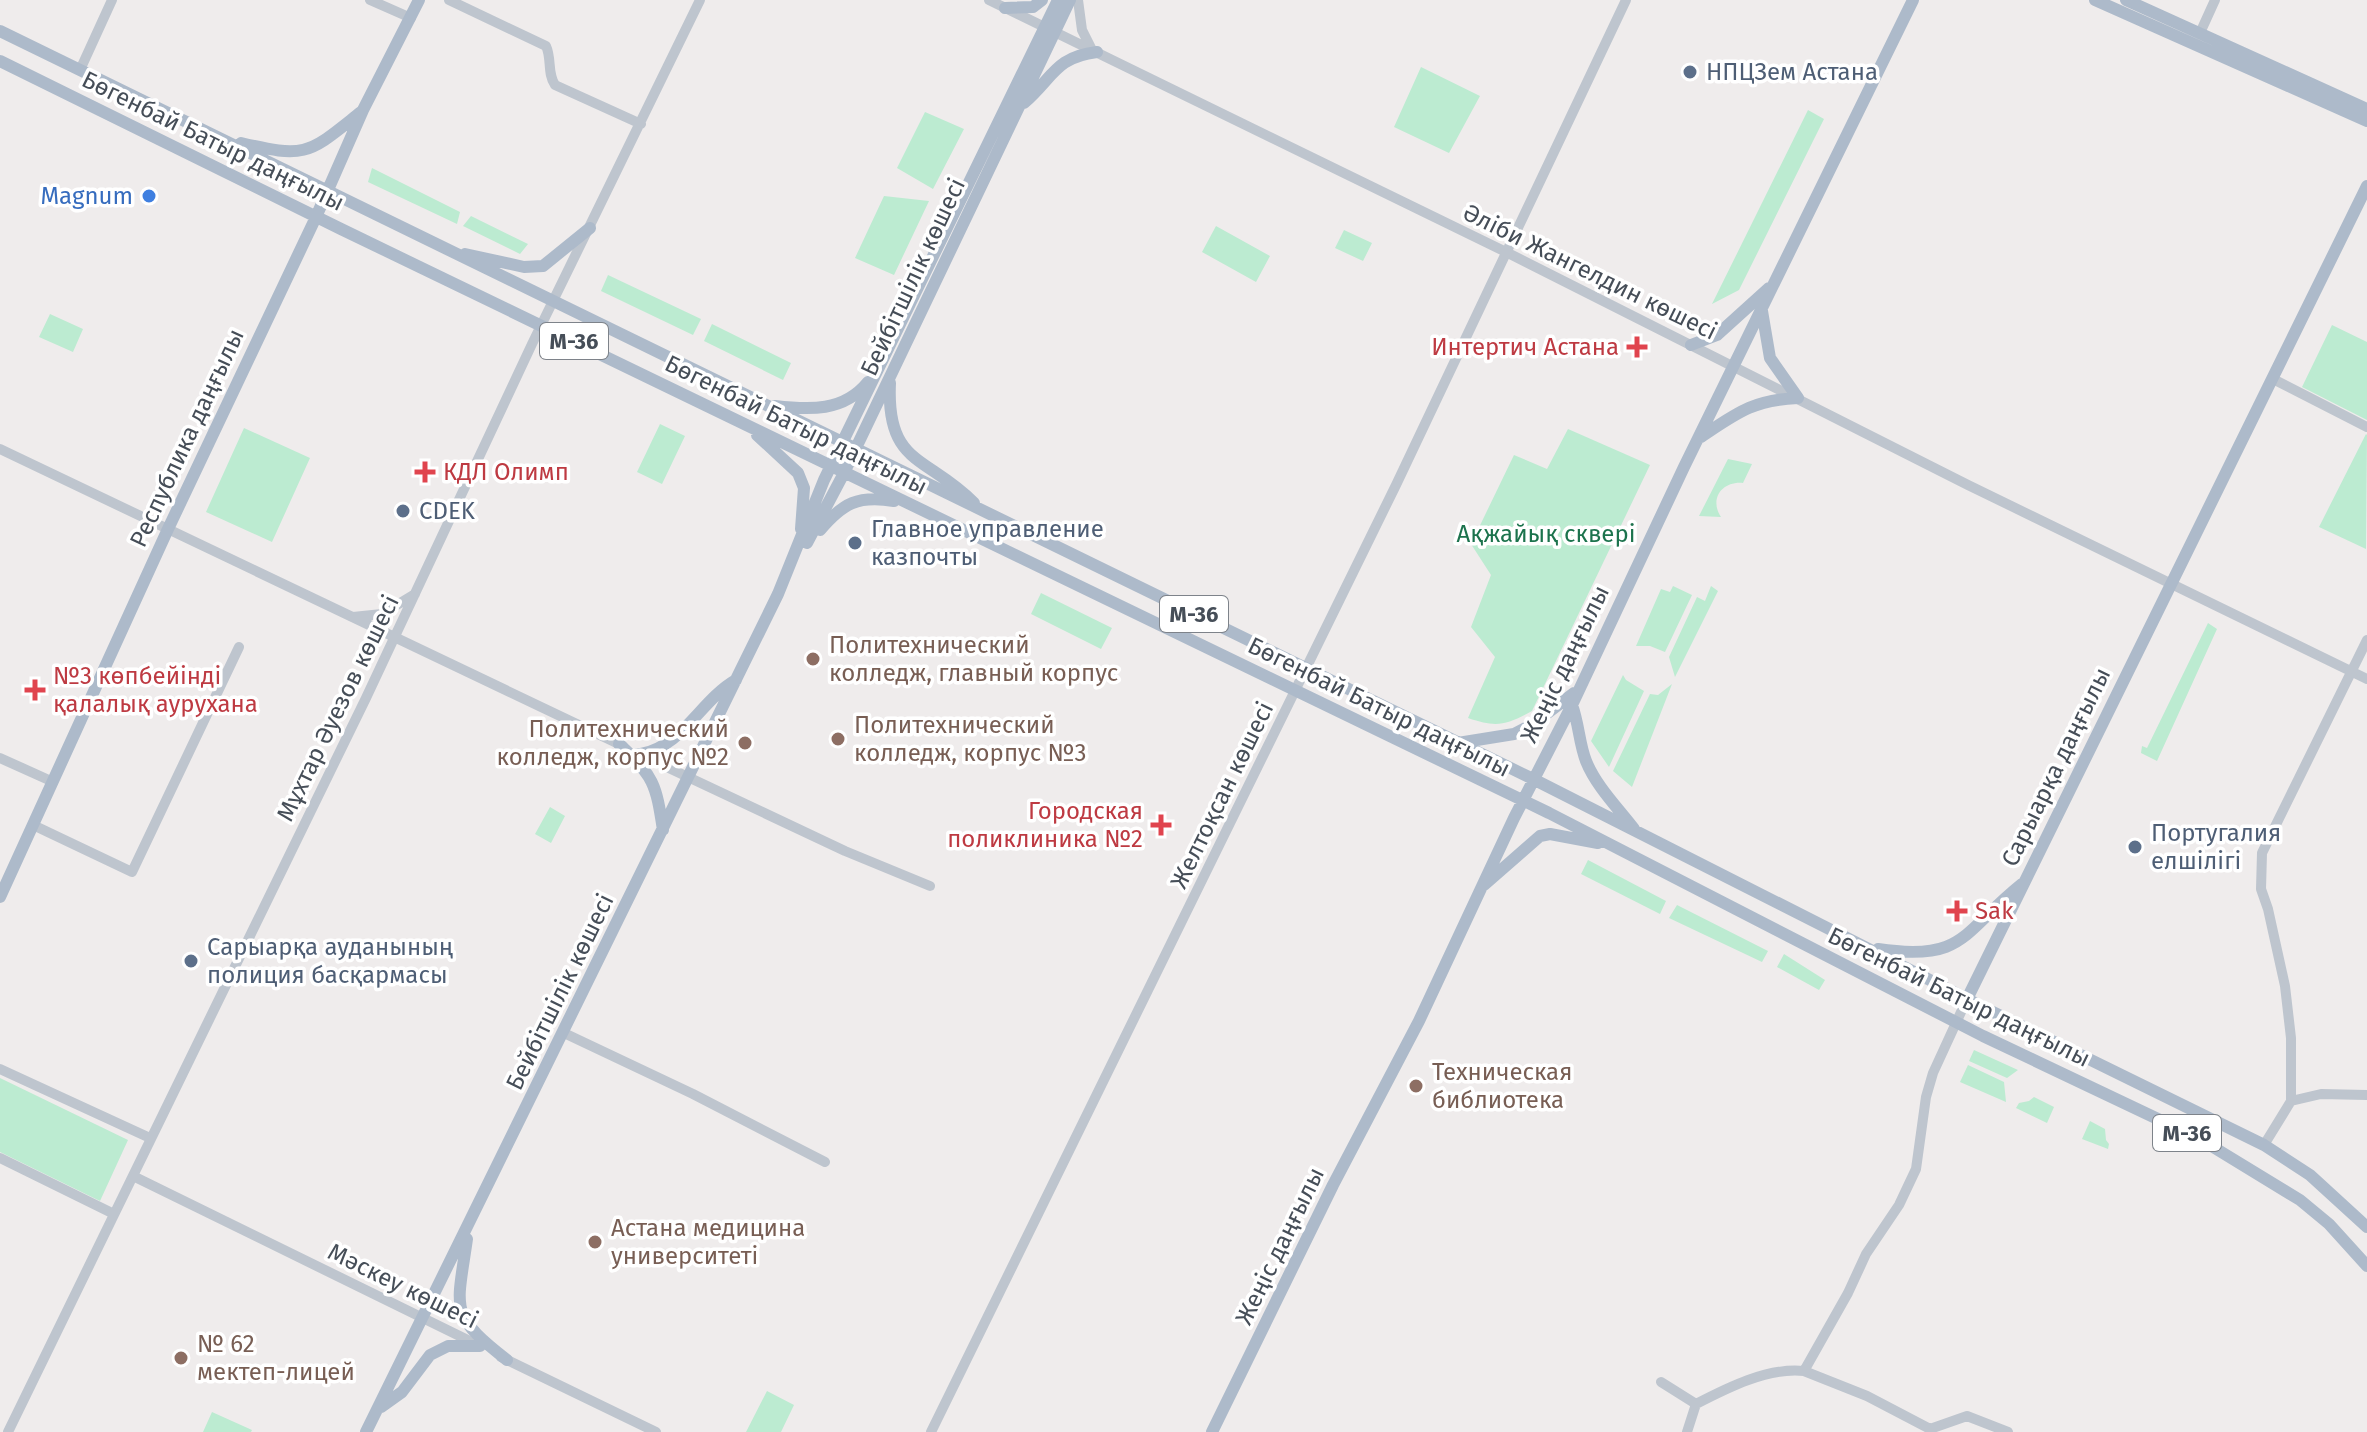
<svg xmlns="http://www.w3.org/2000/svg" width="2367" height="1432" viewBox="0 0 2367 1432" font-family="'Fira Sans',sans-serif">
	<rect width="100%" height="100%" fill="#efecec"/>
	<path fill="#bcebd1" d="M1421,67L1480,96L1449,153L1394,127Z
		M1808,110L1824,119L1739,290L1712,304Z
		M925,112L964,129L933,189L897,168Z
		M372,168L460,212L457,224L368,182Z
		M884,196L929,201L894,275L855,258Z
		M471,216L528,244L520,254L463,226Z
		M1216,226L1270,256L1256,282L1202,252Z
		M1344,230L1372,243L1363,261L1335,248Z
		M608,275L701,319L693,335L601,291Z
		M50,314L83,329L73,352L39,337Z
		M712,324L791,363L783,380L704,341Z
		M2332,325L2367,342V420L2302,387Z
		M660,424L685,436L662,484L637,472Z
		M244,428L310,458L272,542L206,512Z
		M1568,429L1650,465L1532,711C1506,725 1497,728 1468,718L1495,657L1471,627L1491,575L1471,544L1514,455L1547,469Z
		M2366,434L2367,435L2366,549L2319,527Z
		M1728,459L1752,464L1743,483C1722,481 1709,499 1721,517L1699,516Z
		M1673,586L1692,595L1665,652L1650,646H1636L1661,589L1670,592Z
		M1711,586L1718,591L1675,677L1669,657L1697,597L1705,601Z
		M1041,593L1112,628L1101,649L1031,614Z
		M2208,623L2217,629L2157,761L2141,753L2142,746L2147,748Z
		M1623,675L1626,680L1644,691L1609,767L1591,741Z
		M1672,684L1632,787L1613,771L1650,694L1658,695Z
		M550,807L565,816L551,843L535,834Z
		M1588,860L1666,901L1660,914L1581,874Z
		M1677,905L1768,951L1762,962L1669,918Z
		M1784,954L1825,980L1819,990L1777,967Z
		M1974,1050L2018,1070L2007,1078L1969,1061Z
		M1968,1065L2004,1082L2006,1102L1960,1082Z
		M0,1078L128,1140L100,1201L0,1152Z
		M2034,1097L2054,1107L2047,1123L2016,1108L2019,1103L2029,1101Z
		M2090,1121L2105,1129L2106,1140L2109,1144L2108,1149L2082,1139Z
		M767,1391L794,1405L781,1432H746Z
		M212,1412L252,1430L251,1432H203Z"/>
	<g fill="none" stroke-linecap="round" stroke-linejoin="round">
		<path stroke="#bec5ce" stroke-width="10" d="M370,0L411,18
			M449,0L546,46C552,59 547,73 555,85L641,124
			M989,0L1506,252L1968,485L2367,679
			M1078,0L1082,30L1092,50
			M2200,33L2215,0
			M80,70L112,0
			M2273,379L2367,427
			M0,449L623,746
			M353,617L382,614L415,594
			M637,753L845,851L930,886
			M0,758L51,781
			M33,825L132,872L239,647
			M564,1033L693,1094L825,1162
			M0,1069L150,1138
			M2291,1101V1038L2285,986L2268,909L2261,889L2262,853L2367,640
			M2264,1145L2291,1101L2321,1094L2367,1095
			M0,1158L114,1214
			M133,1176L480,1346
			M501,1357L656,1432
			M1804,1371L1848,1293L1866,1254L1899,1205L1916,1169L1926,1097L1933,1073L1967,999
			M1661,1382L1696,1404
			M8,1432L366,698L532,344L700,0
			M931,1432L1396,485L1626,0
			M1687,1432L1696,1404C1727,1388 1768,1367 1804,1371L1867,1396L1930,1429L1967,1416L2008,1432"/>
		<path stroke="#adbaca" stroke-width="12" d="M2095,0L2367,121
			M2126,0L2367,109
			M1005,8L1033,7L1042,0
			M0,31L1533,779L1993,1012L2264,1145L2310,1175L2367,1227
			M0,61L341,229L1549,813L1983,1036L2200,1139L2300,1200L2329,1224L2367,1266
			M1024,103C1053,78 1055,57 1097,52
			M241,143C308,159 309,153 361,112
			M465,254L524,267L543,266L590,228
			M1762,311L1770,358L1798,398
			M1691,345L1717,335L1769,288
			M890,383C886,466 928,456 974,503
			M775,406C809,410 844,412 868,382
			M757,435L798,473L804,488L801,529
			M1701,437C1737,413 1753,400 1798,398
			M820,530C843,503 858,495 894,501
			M807,543L844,473L1070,0
			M1572,705C1579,724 1579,743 1586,761C1596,786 1618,808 1634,829
			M1458,743L1514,734L1533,724L1574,693
			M619,744C654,776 656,784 663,830
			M641,754C683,746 700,701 736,680
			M1484,885L1540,836L1550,834L1598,843
			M0,897L168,529L316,217L363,110L419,0
			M1878,949C1965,962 1962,932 2022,884
			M1967,999L2367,186
			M467,1239C457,1310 448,1314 507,1360
			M381,1407L402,1392L430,1355L448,1346H480
			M366,1432L778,594L824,480L1058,0
			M1212,1432L1333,1185L1419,1021L1514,818L1572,705L1684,467L1913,0"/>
	</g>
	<g fill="#5c6f8a" stroke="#fff" stroke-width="3">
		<circle cx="1690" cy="72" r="8"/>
		<circle cx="403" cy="511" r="8"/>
		<circle cx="855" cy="543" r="8"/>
		<circle cx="2135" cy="847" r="8"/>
		<circle cx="191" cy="961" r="8"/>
	</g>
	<circle fill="#3f7fe0" stroke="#fff" stroke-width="3" cx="149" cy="196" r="8"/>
	<g fill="#e0444e" stroke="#fff" stroke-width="3">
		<path d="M1633 335h8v8h8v8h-8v8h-8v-8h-8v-8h8z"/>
		<path d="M421 460h8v8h8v8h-8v8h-8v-8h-8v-8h8z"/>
		<path d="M31 678h8v8h8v8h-8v8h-8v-8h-8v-8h8z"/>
		<path d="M1157 813h8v8h8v8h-8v8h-8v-8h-8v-8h8z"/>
		<path d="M1953 899h8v8h8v8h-8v8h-8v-8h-8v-8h8z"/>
	</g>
	<g fill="#8d6e63" stroke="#fff" stroke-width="3">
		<circle cx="813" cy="659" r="8"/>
		<circle cx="838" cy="739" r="8"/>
		<circle cx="745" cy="743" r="8"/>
		<circle cx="1416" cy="1086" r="8"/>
		<circle cx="595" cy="1242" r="8"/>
		<circle cx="181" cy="1358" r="8"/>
	</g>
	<g text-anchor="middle" stroke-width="7" stroke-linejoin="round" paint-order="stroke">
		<g fill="#fff" stroke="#7e838a" stroke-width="2">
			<rect x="540" y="323" width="68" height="36" rx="6"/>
			<rect x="1160" y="596" width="68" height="36" rx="6"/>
			<rect x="2153" y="1115" width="68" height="36" rx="6"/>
		</g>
		<g font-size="22" font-weight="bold" fill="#464e58">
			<text x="574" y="349">M-36</text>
			<text x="1194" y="622">M-36</text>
			<text x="2187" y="1141">M-36</text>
		</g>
		<g font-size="24" fill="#4e5e75" stroke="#fff" text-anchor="start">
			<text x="1706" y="80">НПЦЗем Астана</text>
			<text x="419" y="519">CDEK</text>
			<text x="871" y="537">Главное управление<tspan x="871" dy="28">казпочты</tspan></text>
			<text x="2151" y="841">Португалия<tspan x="2151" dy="28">елшілігі</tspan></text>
			<text x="207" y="955">Сарыарқа ауданының<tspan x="207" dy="28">полиция басқармасы</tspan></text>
		</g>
		<g font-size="24" fill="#464e58" stroke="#fff">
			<text transform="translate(213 141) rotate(26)" y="8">Бөгенбай Батыр даңғылы</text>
			<text transform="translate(1590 272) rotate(26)" y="8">Әліби Жангелдин көшесі</text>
			<text transform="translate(913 277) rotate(-65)" y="8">Бейбітшілік көшесі</text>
			<text transform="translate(796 425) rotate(26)" y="8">Бөгенбай Батыр даңғылы</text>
			<text transform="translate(187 438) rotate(-65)" y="8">Республика даңғылы</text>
			<text transform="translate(1565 664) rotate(-64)" y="8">Жеңіс даңғылы</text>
			<text transform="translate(1379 707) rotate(26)" y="8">Бөгенбай Батыр даңғылы</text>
			<text transform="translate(338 708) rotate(-64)" y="8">Мұхтар Әуезов көшесі</text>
			<text transform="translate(2056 767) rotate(-64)" y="8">Сарыарқа даңғылы</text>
			<text transform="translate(1222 795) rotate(-64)" y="8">Желтоқсан көшесі</text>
			<text transform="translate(560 992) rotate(-64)" y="8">Бейбітшілік көшесі</text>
			<text transform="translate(1959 997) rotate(26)" y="8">Бөгенбай Батыр даңғылы</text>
			<text transform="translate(1280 1246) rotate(-64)" y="8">Жеңіс даңғылы</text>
			<text transform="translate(403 1286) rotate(26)" y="8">Мәскеу көшесі</text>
		</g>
		<g font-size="24" fill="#366cbe" stroke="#fff" text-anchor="end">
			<text x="133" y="204">Magnum</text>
		</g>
		<g font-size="24" fill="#be3a42" stroke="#fff" text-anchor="start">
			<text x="1619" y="355" text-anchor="end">Интертич Астана</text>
			<text x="443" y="480">КДЛ Олимп</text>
			<text x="53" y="684">№3 көпбейінді<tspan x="53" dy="28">қалалық аурухана</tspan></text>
			<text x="1143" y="819" text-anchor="end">Городская<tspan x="1143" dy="28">поликлиника №2</tspan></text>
			<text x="1975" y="919">Sak</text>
		</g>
		<g font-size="24" fill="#1c734d" stroke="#fff">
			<text x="1546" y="542">Ақжайық сквері</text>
		</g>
		<g font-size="24" fill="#785e54" stroke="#fff" text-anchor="start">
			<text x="829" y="653">Политехнический<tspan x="829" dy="28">колледж, главный корпус</tspan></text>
			<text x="854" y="733">Политехнический<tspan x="854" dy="28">колледж, корпус №3</tspan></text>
			<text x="729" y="737" text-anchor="end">Политехнический<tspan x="729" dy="28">колледж, корпус №2</tspan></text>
			<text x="1432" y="1080">Техническая<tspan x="1432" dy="28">библиотека</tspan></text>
			<text x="611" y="1236">Астана медицина<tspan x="611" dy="28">университеті</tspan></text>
			<text x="197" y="1352">№ 62<tspan x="197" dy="28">мектеп-лицей</tspan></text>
		</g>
	</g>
</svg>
